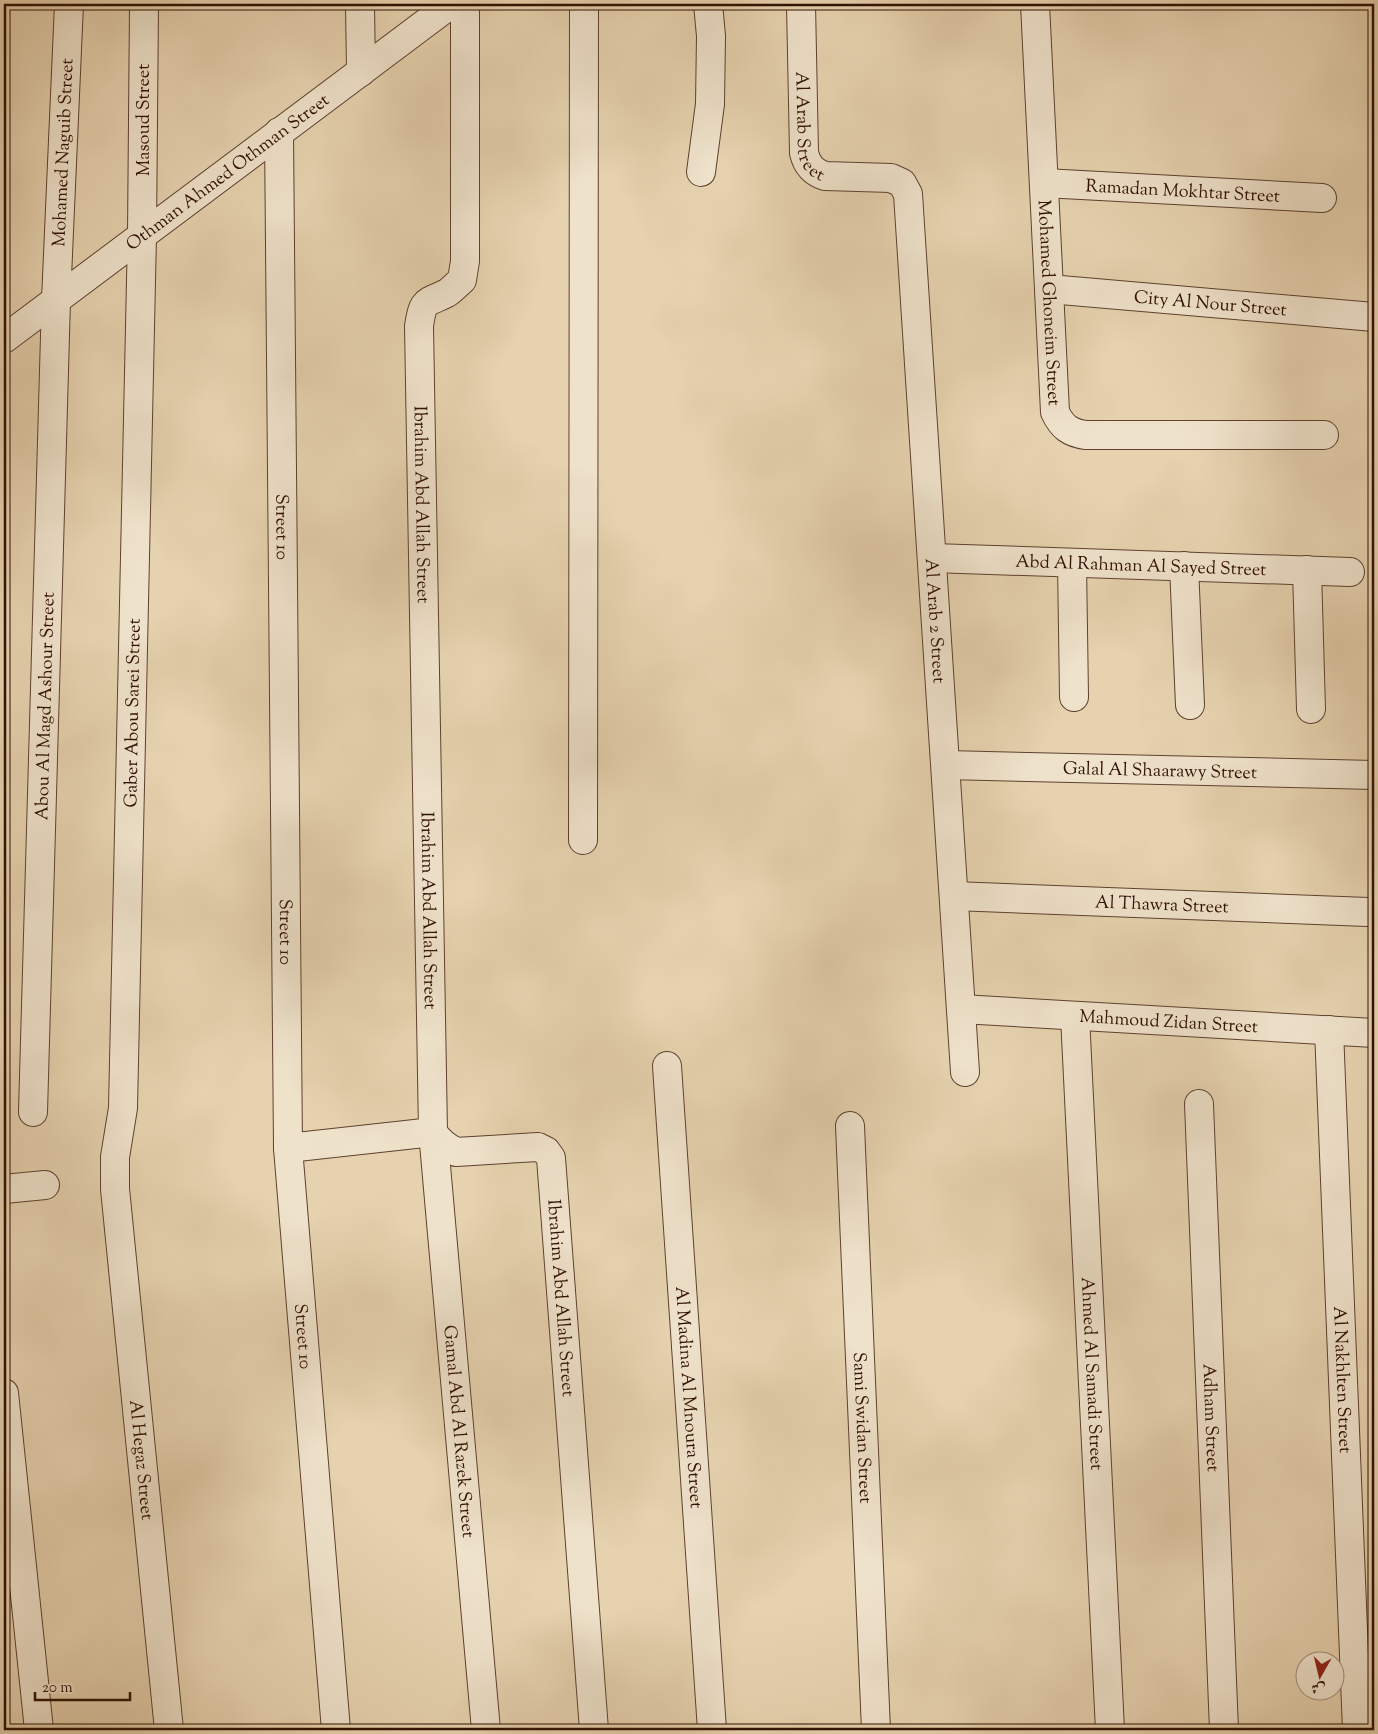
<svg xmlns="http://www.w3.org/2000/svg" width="1378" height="1734" viewBox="0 0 1378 1734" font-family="'Sorts Mill Goudy',Amiri,serif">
	<rect width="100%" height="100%" fill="#e6d2af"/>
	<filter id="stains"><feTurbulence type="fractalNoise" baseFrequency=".004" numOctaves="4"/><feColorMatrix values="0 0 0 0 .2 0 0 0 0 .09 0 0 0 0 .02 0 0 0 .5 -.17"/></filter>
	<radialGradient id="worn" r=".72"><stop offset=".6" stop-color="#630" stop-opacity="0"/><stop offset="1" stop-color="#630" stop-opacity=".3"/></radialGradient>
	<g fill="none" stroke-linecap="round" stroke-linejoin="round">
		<g stroke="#5e412e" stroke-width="30">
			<g id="minor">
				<path id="s1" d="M144,4L142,235L123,1108L115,1157V1189L169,1730"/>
				<path d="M360,4L361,72"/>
				<path id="s2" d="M465,4V261L462,280C457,284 452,290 447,293C425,304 423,299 419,326L433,1132L486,1730"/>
				<path id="s3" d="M801,4L804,153C807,165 813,172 825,176L891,178L902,183L908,194L965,1072"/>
				<path id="s4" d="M1035,4L1055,412C1062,427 1070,433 1086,435H1324"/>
				<path id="s5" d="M279,132L288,1148L336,1730"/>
				<path d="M701,172L710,104L711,36L708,4"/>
				<path id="s6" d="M1044,183L1322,198"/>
				<path id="s7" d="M1049,289L1374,317"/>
				<path id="s8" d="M4,339L451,4"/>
				<path id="s9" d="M932,558L1350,572"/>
				<path d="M1072,563L1074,697"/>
				<path d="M1184,566L1190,705"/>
				<path d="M1307,570L1311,709"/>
				<path id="s10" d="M946,765L1374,775"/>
				<path d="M583,840L584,4"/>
				<path id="s11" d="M954,896L1368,912"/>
				<path id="s12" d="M961,1009L1374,1033"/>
				<path id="s13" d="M1075,1016L1110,1730"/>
				<path id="s14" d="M1329,1030L1357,1730"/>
				<path id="s15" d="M667,1066L712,1730"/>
				<path id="s16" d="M1199,1104L1224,1730"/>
				<path id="s17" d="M33,1112L56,300L69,4"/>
				<path id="s18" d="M850,1126L876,1730"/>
				<path id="s19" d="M433,1132C439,1142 446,1147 456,1152L538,1147L546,1151L551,1158L594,1730"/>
				<path d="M288,1148L433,1132"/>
				<path d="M4,1189L45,1185"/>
				<path d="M4,1393L39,1730"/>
			</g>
		</g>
		<use href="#minor" stroke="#efe2cb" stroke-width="28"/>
	</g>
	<g text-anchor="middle" stroke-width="4" stroke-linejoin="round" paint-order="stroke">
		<g font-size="18" fill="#301103" stroke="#efe2cb">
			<text dy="6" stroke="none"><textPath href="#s3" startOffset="124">Al Arab Street</textPath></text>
			<text transform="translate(143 120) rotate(-90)" y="6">Masoud Street</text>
			<text dy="6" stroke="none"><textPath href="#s17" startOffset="960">Mohamed Naguib Street</textPath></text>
			<text dy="6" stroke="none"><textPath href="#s8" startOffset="279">Othman Ahmed Othman Street</textPath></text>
			<text dy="6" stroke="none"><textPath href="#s6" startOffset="139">Ramadan Mokhtar Street</textPath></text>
			<text dy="6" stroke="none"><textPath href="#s4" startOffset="299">Mohamed Ghoneim Street</textPath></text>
			<text dy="6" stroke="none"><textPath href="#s7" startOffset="162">City Al Nour Street</textPath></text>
			<text dy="6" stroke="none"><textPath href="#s2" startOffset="522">Ibrahim Abd Allah Street</textPath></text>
			<text dy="6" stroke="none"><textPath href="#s5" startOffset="395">Street 10</textPath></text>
			<text dy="6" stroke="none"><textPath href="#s9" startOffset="209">Abd Al Rahman Al Sayed Street</textPath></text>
			<text dy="6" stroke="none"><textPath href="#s3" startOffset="700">Al Arab 2 Street</textPath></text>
			<text dy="6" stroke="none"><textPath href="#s17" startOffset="406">Abou Al Magd Ashour Street</textPath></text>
			<text transform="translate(132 713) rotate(-89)" y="6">Gaber Abou Sarei Street</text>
			<text dy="6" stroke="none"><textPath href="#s10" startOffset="214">Galal Al Shaarawy Street</textPath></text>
			<text dy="6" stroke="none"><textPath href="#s11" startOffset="208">Al Thawra Street</textPath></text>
			<text dy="6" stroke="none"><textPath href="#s2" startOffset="928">Ibrahim Abd Allah Street</textPath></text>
			<text dy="6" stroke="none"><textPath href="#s5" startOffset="800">Street 10</textPath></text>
			<text dy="6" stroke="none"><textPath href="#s12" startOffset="208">Mahmoud Zidan Street</textPath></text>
			<text dy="6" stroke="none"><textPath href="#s19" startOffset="271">Ibrahim Abd Allah Street</textPath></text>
			<text dy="6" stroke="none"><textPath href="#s5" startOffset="1205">Street 10</textPath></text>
			<text dy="6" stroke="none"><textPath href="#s13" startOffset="358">Ahmed Al Samadi Street</textPath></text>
			<text dy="6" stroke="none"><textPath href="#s14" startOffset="350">Al Nakhlten Street</textPath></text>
			<text dy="6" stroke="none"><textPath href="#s15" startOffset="332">Al Madina Al Mnoura Street</textPath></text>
			<text dy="6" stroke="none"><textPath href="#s16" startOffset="314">Adham Street</textPath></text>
			<text dy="6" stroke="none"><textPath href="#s18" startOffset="302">Sami Swidan Street</textPath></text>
			<text dy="6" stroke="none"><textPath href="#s2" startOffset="1450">Gamal Abd Al Razek Street</textPath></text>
			<text dy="6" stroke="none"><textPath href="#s1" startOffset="1458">Al Hegaz Street</textPath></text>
		</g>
	</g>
	<rect width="1378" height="1734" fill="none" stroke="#e6d2af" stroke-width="20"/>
	<rect x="5" y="5" width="1368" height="1724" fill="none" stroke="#301103" stroke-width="2.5"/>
	<rect x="10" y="10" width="1358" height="1714" fill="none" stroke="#301103"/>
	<g transform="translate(1320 1676) rotate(188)"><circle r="24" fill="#efe2cb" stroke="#a38e7b"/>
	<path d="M0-4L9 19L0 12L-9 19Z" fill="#8f2418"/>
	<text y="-8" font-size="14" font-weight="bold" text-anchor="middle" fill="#301103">ش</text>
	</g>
	<path d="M35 1692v8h95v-8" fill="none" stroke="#301103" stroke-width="2.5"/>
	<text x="42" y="1692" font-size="15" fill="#301103" stroke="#efe2cb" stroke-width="4" paint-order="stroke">20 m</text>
	<rect width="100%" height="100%" filter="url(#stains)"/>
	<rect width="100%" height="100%" fill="url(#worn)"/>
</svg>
